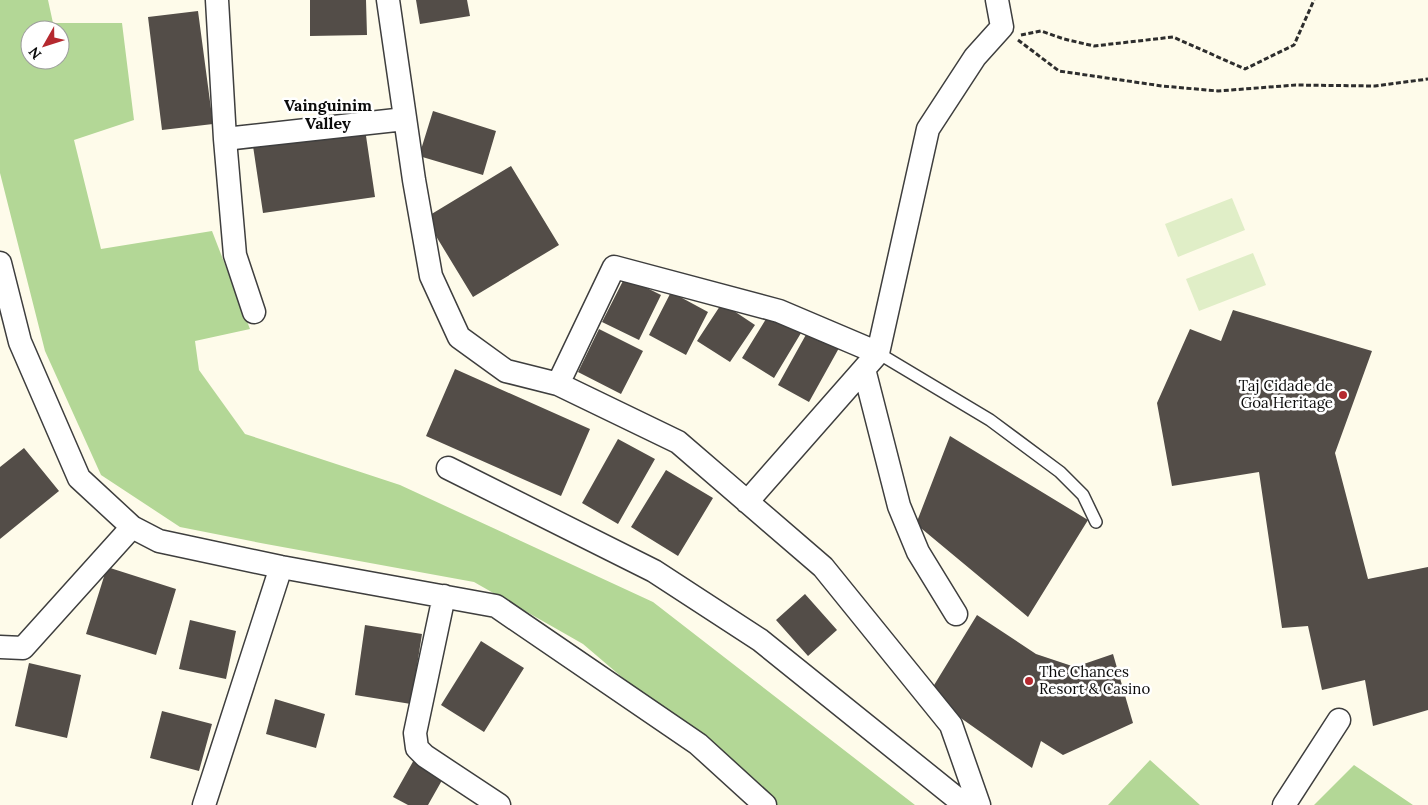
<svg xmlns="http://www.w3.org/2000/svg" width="1428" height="805" viewBox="0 0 1428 805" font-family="Lora,serif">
	<rect width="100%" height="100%" fill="#fefbea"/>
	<path fill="#b3d796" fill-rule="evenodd" d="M0,0H48L53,23H122L134,120L74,140L101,249L212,231L250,329L195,341L199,370L245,434L400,485L653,602L915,805H772L583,644L474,582L266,544L180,527L101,475L45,351L0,173ZM30,30H60V60H30Z
		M1150,760L1200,805H1108Z
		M1354,765L1413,805H1314Z"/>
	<path fill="#e0eec7" d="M1232,198L1245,230L1178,257L1165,224Z
		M1253,253L1266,285L1199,311L1186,279Z"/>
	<path fill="#534d48" d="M310,0H366L367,35L310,36Z
		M416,0H467L470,16L420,24Z
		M198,11L213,124L162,130L148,17Z
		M433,111L496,131L483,175L419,156Z
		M365,129L375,197L263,213L253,146Z
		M511,166L559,245L473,297L425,218Z
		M625,277L661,295L639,340L602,322Z
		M671,292L708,312L686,355L649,335Z
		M722,303L755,325L730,362L697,341Z
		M1233,310L1372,351L1335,453L1368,579L1428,567V710L1373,726L1365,680L1322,690L1308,626L1282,628L1259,472L1172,486L1157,403L1190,329L1221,341Z
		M769,314L801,333L774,378L742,358Z
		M599,329L643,351L621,394L578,372Z
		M808,331L839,348L809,402L778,385Z
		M455,369L590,429L561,496L426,436Z
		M950,436L1088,520L1028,617L916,524Z
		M618,439L655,459L618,524L582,503Z
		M24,448L59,491L0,539V467Z
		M666,470L713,498L678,556L631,527Z
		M107,567L176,589L156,655L86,634Z
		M805,594L837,630L808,656L776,620Z
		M977,615L1036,654L1075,667L1113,654L1133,723L1063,755L1041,741L1032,768L928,695Z
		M190,620L236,631L226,679L179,669Z
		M365,625L422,634L411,704L355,695Z
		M481,641L524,668L484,732L441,705Z
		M29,663L81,675L67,738L15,726Z
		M275,699L325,714L316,748L266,734Z
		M162,711L212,724L199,771L150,758Z
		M415,758L445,775L428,805H408L393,797Z"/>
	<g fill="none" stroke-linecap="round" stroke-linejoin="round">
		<g stroke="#3e3e3e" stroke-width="14">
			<path id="service" d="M878,353L990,420L1060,472L1083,495L1096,522"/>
		</g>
		<g stroke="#3e3e3e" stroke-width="25">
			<path id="minor" d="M217,0L225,139L235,255L254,312
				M388,0L414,180L431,276L459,337L506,371L558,384L678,442L823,567L951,725L979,805
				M225,139L405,119
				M0,263L20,342L79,478L132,527L159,541L281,567L496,606L698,744L765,805
				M864,369L899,506L918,552L956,614
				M558,384L614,267L779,311L878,353
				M448,468L654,571L760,640L965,805
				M747,502L878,353L928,129L975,57L1002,27L997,0
				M444,596L415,733L417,748L425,756L499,805
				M0,647L23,648L132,527
				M204,805L281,567
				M1284,805L1339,720"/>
		</g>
		<path stroke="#2d2d2d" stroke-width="3" stroke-dasharray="5 2.5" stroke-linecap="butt" d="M1021,35L1041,31L1064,39L1094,46L1173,37L1245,69L1294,45L1314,0
			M1018,40L1059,71L1162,86L1218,91L1296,85L1375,86L1428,79"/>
		<use href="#service" stroke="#fff" stroke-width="11"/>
		<use href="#minor" stroke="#fff" stroke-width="22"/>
	</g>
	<g fill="#b5292f" stroke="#fff" stroke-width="2">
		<circle cx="1343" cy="395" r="5"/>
		<circle cx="1029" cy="681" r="5"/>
	</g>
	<g text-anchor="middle" stroke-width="5" stroke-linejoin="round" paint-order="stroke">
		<g font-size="15" fill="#0b0b0b" stroke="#fff" text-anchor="end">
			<text x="1333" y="391">Taj Cidade de<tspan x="1333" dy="17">Goa Heritage</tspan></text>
			<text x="1039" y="677" text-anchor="start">The Chances<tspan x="1039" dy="17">Resort &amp; Casino</tspan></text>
		</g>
		<g font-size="16" font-weight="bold" fill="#0b0b0b" stroke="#fff">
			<text x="328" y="111">Vainguinim<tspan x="328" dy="18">Valley</tspan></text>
		</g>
	</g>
	<g transform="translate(45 45) rotate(231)"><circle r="24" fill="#ffffff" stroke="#9d9d9d"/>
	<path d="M0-4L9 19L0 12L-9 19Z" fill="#b5292f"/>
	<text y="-8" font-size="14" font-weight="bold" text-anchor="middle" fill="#0b0b0b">N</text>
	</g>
</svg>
